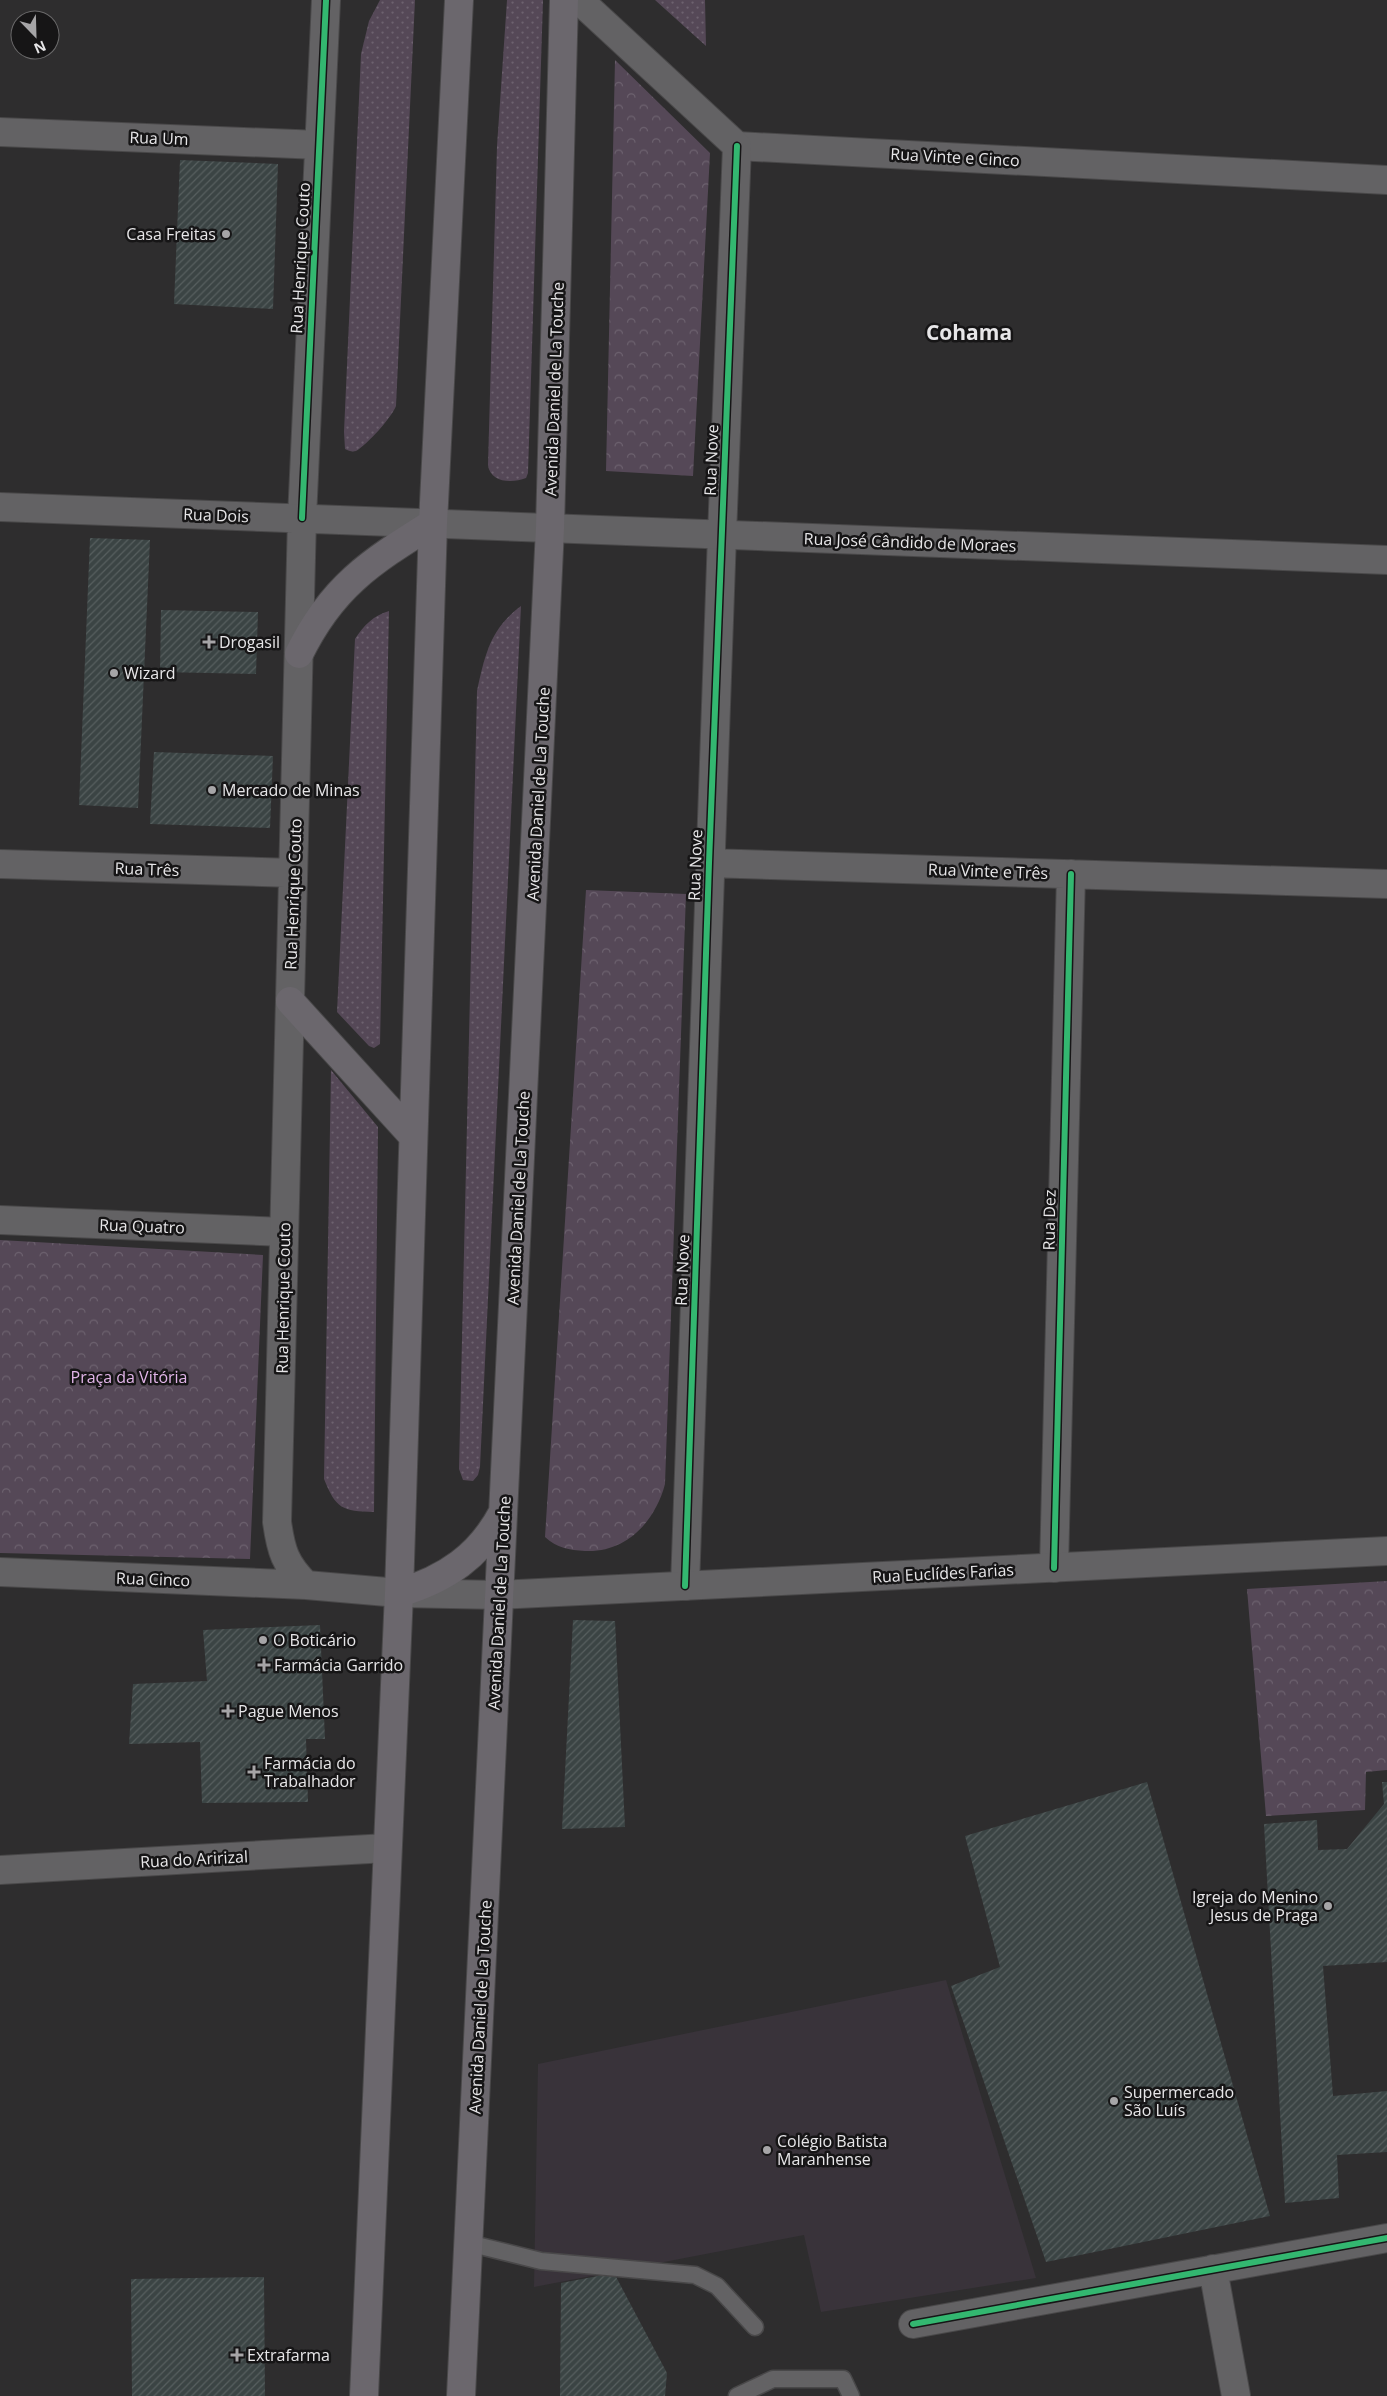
<svg xmlns="http://www.w3.org/2000/svg" width="1387" height="2396" viewBox="0 0 1387 2396" font-family="'Open Sans',sans-serif">
	<defs>
		<pattern id="grass-dots" width="8" height="8" patternUnits="userSpaceOnUse" patternTransform="scale(1.25)"><rect width="8" height="8" fill="#554857"/><path d="M2 2h.1M6 6h.1" fill="none" stroke="#6d626f" stroke-width="1.8" stroke-linecap="round"/></pattern>
		<pattern id="park-crowns" width="20" height="18" patternUnits="userSpaceOnUse" patternTransform="scale(1.25)"><rect width="20" height="18" fill="#554857"/><path d="M2 6a3 3 0 1 1 6 0M12 15a3 3 0 1 1 6 0" fill="none" stroke="#6d626f"/></pattern>
		<pattern id="building-hatch" width="6" height="6" patternUnits="userSpaceOnUse" patternTransform="scale(1.25)"><rect width="6" height="6" fill="#3b4444"/><path d="M-1 1l2-2M0 6l6-6M5 7l2-2" fill="none" stroke="#575f5f"/></pattern>
	</defs>
	<rect width="100%" height="100%" fill="#2e2d2e"/>
	<path fill="#39333a" d="M946,1980L1036,2278L821,2312L804,2235L534,2287L538,2064Z"/>
	<path fill="url(#grass-dots)" d="M380,0H415L396,406C392,417 367,445 356,451C352,452 349,451 345,449L344,432L361,54L369,21Z
		M507,0H543L528,473L526,478C511,484 490,482 488,465L497,146Z
		M655,0H705L706,46Z
		M521,606L480,1467L478,1475L473,1481L463,1480L459,1469L477,691C485,655 490,629 521,606Z
		M389,611L380,1044L374,1048L369,1046L337,1012L355,639C364,625 373,616 389,611Z
		M331,1070L378,1127L374,1512C342,1511 336,1509 324,1479Z"/>
	<path fill="url(#park-crowns)" d="M615,60L710,153L693,476L606,471Z
		M586,890L686,894L665,1484C655,1522 626,1553 585,1551C569,1550 557,1548 545,1537Z
		M0,1240L263,1255L250,1559L0,1553Z
		M1387,1581V1770L1366,1772L1365,1810L1266,1816L1247,1589Z"/>
	<path fill="url(#building-hatch)" d="M180,160L278,164L273,309L174,304Z
		M90,538L150,540L138,808L79,805Z
		M161,610L258,612L256,674L160,672Z
		M154,752L273,756L270,828L150,824Z
		M573,1620L615,1621L625,1827L562,1829Z
		M320,1625L325,1739H306L308,1802L202,1803L200,1742L129,1744L133,1684L207,1681L203,1630Z
		M1147,1782L1270,2216L1046,2262L951,1986L1000,1967L965,1836Z
		M1382,1782H1387V1962L1323,1966L1333,2096L1387,2091V2152L1337,2155L1339,2198L1285,2203L1264,1824L1317,1820L1318,1850L1347,1849L1384,1804Z
		M614,2273L667,2373L665,2396H560L561,2283Z
		M264,2277L265,2396H132L131,2279Z"/>
	<g fill="none" stroke-linecap="round" stroke-linejoin="round">
		<g stroke="#494849" stroke-width="19">
			<path id="lane" d="M468,2243L541,2261L695,2275L717,2286L755,2327
				M737,2396L773,2379H843L851,2396"/>
		</g>
		<g stroke="#494849" stroke-width="30">
			<path id="street" d="M0,132L319,145
				M737,146L1387,180
				M302,518L326,0
				M709,863L1387,884
				M0,1220L284,1232
				M1054,1568L1071,874
				M685,1586L722,535
				M1213,2269L1236,2396
				M913,2324L1387,2238"/>
		</g>
		<g stroke="#494849" stroke-width="30">
			<path id="secondary" d="M579,0L737,146L722,535
				M0,507L1387,560
				M302,518L277,1522C281,1551 285,1564 306,1585
				M0,864L293,873
				M0,1572L306,1585L399,1593L499,1595L1387,1551
				M0,1870L387,1848"/>
		</g>
		<g stroke="#494849" stroke-width="30">
			<path id="primary" d="M299,654C332,586 371,562 433,523
				M290,1001L412,1135
				M399,1593C446,1579 480,1556 503,1512
				M364,2396L399,1593L433,523L459,0
				M461,2396L550,528L564,0"/>
		</g>
		<use href="#lane" stroke="#636264" stroke-width="16"/>
		<use href="#street" stroke="#636264" stroke-width="28"/>
		<use href="#secondary" stroke="#636264" stroke-width="28"/>
		<use href="#primary" stroke="#6b676d" stroke-width="28"/>
		<g stroke="#161516" stroke-width="9">
			<path id="cycleway" d="M302,518L326,0
				M1054,1568L1071,874
				M685,1586L709,863L737,146
				M913,2324L1387,2238"/>
		</g>
		<use href="#cycleway" stroke="#33b770" stroke-width="6"/>
	</g>
	<g fill="#a6a5a7" stroke="#161516" stroke-width="2">
		<circle cx="226" cy="234" r="5"/>
		<path d="M206.5 634.5h5v5h5v5h-5v5h-5v-5h-5v-5h5z"/>
		<circle cx="114" cy="673" r="5"/>
		<circle cx="212" cy="790" r="5"/>
		<circle cx="263" cy="1640" r="5"/>
		<path d="M261.5 1657.5h5v5h5v5h-5v5h-5v-5h-5v-5h5z"/>
		<path d="M225.5 1703.5h5v5h5v5h-5v5h-5v-5h-5v-5h5z"/>
		<path d="M251.5 1764.5h5v5h5v5h-5v5h-5v-5h-5v-5h5z"/>
		<circle cx="1328" cy="1906" r="5"/>
		<circle cx="1114" cy="2101" r="5"/>
		<circle cx="767" cy="2150" r="5"/>
		<path d="M234.5 2347.5h5v5h5v5h-5v5h-5v-5h-5v-5h5z"/>
	</g>
	<g text-anchor="middle" stroke-width="5" stroke-linejoin="round" paint-order="stroke">
		<g font-size="16" fill="#e7e6e8" stroke="#161516">
			<text transform="translate(159 138) rotate(2)" y="6">Rua Um</text>
			<text transform="translate(955 157) rotate(3)" y="6">Rua Vinte e Cinco</text>
			<text transform="translate(300 258) rotate(-87)" y="6">Rua Henrique Couto</text>
			<text transform="translate(554 389) rotate(-88)" y="6">Avenida Daniel de La Touche</text>
			<text transform="translate(711 460) rotate(-88)" y="6">Rua Nove</text>
			<text transform="translate(216 515) rotate(2)" y="6">Rua Dois</text>
			<text transform="translate(910 542) rotate(2)" y="6">Rua José Cândido de Moraes</text>
			<text transform="translate(538 794) rotate(-87)" y="6">Avenida Daniel de La Touche</text>
			<text transform="translate(695 865) rotate(-88)" y="6">Rua Nove</text>
			<text transform="translate(147 869) rotate(2)" y="6">Rua Três</text>
			<text transform="translate(988 871) rotate(2)" y="6">Rua Vinte e Três</text>
			<text transform="translate(293 894) rotate(-88)" y="6">Rua Henrique Couto</text>
			<text transform="translate(518 1198) rotate(-87)" y="6">Avenida Daniel de La Touche</text>
			<text transform="translate(1049 1220) rotate(-89)" y="6">Rua Dez</text>
			<text transform="translate(142 1226) rotate(2)" y="6">Rua Quatro</text>
			<text transform="translate(682 1270) rotate(-88)" y="6">Rua Nove</text>
			<text transform="translate(283 1298) rotate(-89)" y="6">Rua Henrique Couto</text>
			<text transform="translate(943 1573) rotate(-3)" y="6">Rua Euclídes Farias</text>
			<text transform="translate(153 1579) rotate(2)" y="6">Rua Cinco</text>
			<text transform="translate(499 1603) rotate(-87)" y="6">Avenida Daniel de La Touche</text>
			<text transform="translate(194 1859) rotate(-3)" y="6">Rua do Aririzal</text>
			<text transform="translate(480 2007) rotate(-87)" y="6">Avenida Daniel de La Touche</text>
		</g>
		<g font-size="16" fill="#e7e6e8" stroke="#161516" text-anchor="start">
			<text x="216" y="240" text-anchor="end">Casa Freitas</text>
			<text x="219" y="648">Drogasil</text>
			<text x="124" y="679">Wizard</text>
			<text x="222" y="796">Mercado de Minas</text>
			<text x="273" y="1646">O Boticário</text>
			<text x="274" y="1671">Farmácia Garrido</text>
			<text x="238" y="1717">Pague Menos</text>
			<text x="264" y="1769">Farmácia do<tspan x="264" dy="18">Trabalhador</tspan></text>
			<text x="1318" y="1903" text-anchor="end">Igreja do Menino<tspan x="1318" dy="18">Jesus de Praga</tspan></text>
			<text x="1124" y="2098">Supermercado<tspan x="1124" dy="18">São Luís</tspan></text>
			<text x="777" y="2147">Colégio Batista<tspan x="777" dy="18">Maranhense</tspan></text>
			<text x="247" y="2361">Extrafarma</text>
		</g>
		<g font-size="16" fill="#e2b5e9" stroke="#161516">
			<text x="129" y="1383">Praça da Vitória</text>
		</g>
		<g font-size="21" font-weight="bold" fill="#e7e6e8" stroke="#161516">
			<text x="969" y="340">Cohama</text>
		</g>
	</g>
	<g transform="translate(35 35) rotate(157)"><circle r="24" fill="#161516" stroke="#6a696a"/>
	<path d="M0-4L9 19L0 12L-9 19Z" fill="#a6a5a7"/>
	<text y="-8" font-size="14" font-weight="bold" text-anchor="middle" fill="#e7e6e8">N</text>
	</g>
</svg>
